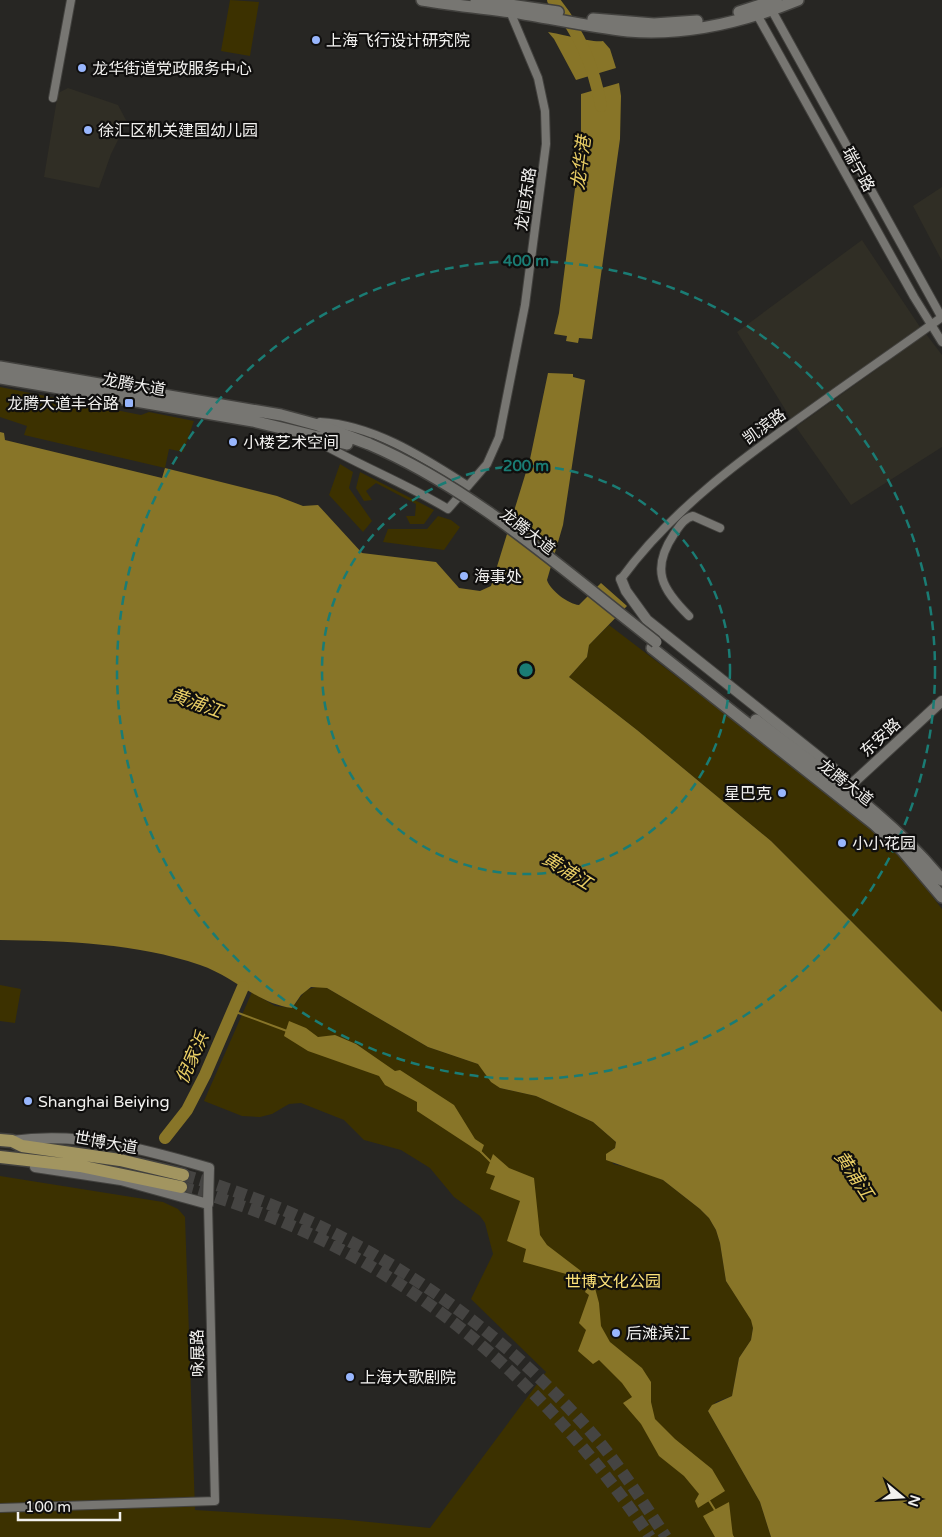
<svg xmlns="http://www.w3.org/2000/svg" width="942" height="1537" viewBox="0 0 942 1537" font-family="'Varela Round','Noto Sans SC',sans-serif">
	<rect width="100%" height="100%" fill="#272623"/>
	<path fill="#302e25" d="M68,88L118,105L127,122L111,154L99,188L44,177L58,93Z
		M942,187V261L913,206Z
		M862,240L920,327L793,422L737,332Z
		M926,334L942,355V447L851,505L796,427Z"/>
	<path fill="#3c3100" d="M230,0L259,2L250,56L221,51Z
		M0,387L141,415L149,412L194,421L183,452L169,449L165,468L24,435L27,426L0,417Z
		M340,464L353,472L349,488L372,521L363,532L329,495Z
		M360,472L434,510L424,524H410L406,516H415L416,504L376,483L366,491L372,500L364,501L356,488Z
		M438,516L451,520L460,527L444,550L383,542L388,529H427Z
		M609,625L811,779L878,833L900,854L942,909V1012L771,841L637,730L569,677L587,657L589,645Z
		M0,985L21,989L15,1023L0,1021Z
		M320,986L327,988L428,1047L478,1064L500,1088L536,1096L593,1122L616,1142L615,1148L611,1150L613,1164L639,1170L663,1180L700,1209L709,1218L716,1230L720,1243L726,1281L752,1320L753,1328L751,1340L739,1358L732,1396L716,1402L708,1411L760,1502L771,1537H0V1176L163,1202L178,1209L185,1217L195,1510L339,1519L430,1528L546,1372L471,1299L493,1254L485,1223L480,1216L454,1197L430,1168L401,1150L364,1140L344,1120L301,1103L289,1104L272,1114L260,1117L242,1116L204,1101L252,992L275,1006L292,1008L306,990Z"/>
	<path fill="#887528" d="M548,32C562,34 592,43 603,41L610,49L616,68L576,80L554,39Z
		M619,83L621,96L620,139L592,339L579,338L578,343L566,341L567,336L554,334L559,313L581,142V94Z
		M548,373L573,374V377L585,380L563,525L547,580C550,590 568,604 579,605L601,583L627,606L589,645L587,657L569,677L637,730L771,841L942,1012V1537H771L760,1502L708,1411L712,1405L732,1396L739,1358L751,1340L753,1328L751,1320L726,1281L720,1243L716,1230L709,1218L700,1209L663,1180L606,1160V1154L615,1148L616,1142L593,1122L536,1096L500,1088L491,1082L478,1064L428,1047L327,988L311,987L301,995L292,1008C258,1004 233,976 200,965C136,943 67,941 0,940V432L4,433L5,440L162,478L165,468L277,496L303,506L318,505L362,553L436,562L459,588L480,591L491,586L530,459Z
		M289,1021L306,1028L318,1037L335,1035L356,1044L395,1071L400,1070L454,1105L475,1139L484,1145L481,1153L417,1111V1102L385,1085L379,1076L308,1051L284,1036Z
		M493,1154L509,1168L534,1178L540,1235L547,1245L581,1271L577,1277L523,1262L526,1249L507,1241L520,1201L490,1189L495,1176L486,1173Z
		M592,1277L599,1303L601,1326L610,1342L642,1368L651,1382V1402L655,1419L675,1439L712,1469L725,1491L698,1508L695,1501L699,1494L684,1476L659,1456L641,1424L623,1403L632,1397L622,1383L599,1360L593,1364L578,1351L586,1330L579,1323L589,1295L585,1292Z
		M729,1502L733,1537H715L703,1516Z"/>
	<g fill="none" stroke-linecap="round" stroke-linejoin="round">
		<path stroke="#887528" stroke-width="2" d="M233,1011L287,1031
			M481,1152L492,1163
			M578,1274L590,1287
			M708,1499L715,1510
			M730,1532L733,1537"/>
		<path stroke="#887528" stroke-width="12" d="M553,0C578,30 594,67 601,106
			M165,1138L187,1110L205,1075L243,987"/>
		<path stroke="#454442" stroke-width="12" stroke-dasharray="12 6" stroke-linecap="butt" d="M183,1175C343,1219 488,1312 596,1438C622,1469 644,1504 666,1537
			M181,1187C381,1240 536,1367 650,1537"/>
		<g stroke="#42413e" stroke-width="10">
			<path id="minor" d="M770,7L942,318
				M755,11L914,297L942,342
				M53,98L71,0
				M320,422C374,425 424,458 468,486
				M315,440C358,465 405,483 448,509L487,464L499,437L525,305L546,144L545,111L538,78L509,9
				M621,579C671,510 743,458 812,409C855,378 899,348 942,317
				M689,616C662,589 650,570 674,534C679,527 684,518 693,516L720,528
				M0,1508L215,1501L208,1204"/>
		</g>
		<g stroke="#42413e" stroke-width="12">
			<path id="tertiary" d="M621,579L626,591L647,620L838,772L846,788
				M842,793L942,701
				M12,1141C80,1131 144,1149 209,1168L208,1204L121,1180L35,1167"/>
		</g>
		<g stroke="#42413e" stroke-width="14">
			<path id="secondary" d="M422,0C452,5 482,8 512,12C551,18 589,27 628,31C687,36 744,22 798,0
				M476,0L558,12
				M739,12L776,0
				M593,19L654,24L697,21
				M0,367L281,415L318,425L369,444
				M0,378L253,421L347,444
				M652,648L874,824L903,851L942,897
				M756,720C822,772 888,814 942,880"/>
		</g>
		<g stroke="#42413e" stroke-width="15">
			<path id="primary" d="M0,1140L12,1141L22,1146L120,1160L183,1175
				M0,1157L80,1166L181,1187"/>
		</g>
		<use href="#minor" stroke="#777672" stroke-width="8"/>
		<use href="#tertiary" stroke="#777672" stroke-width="10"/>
		<use href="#secondary" stroke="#777672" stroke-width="11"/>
		<use href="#primary" stroke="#a29560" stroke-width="12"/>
		<g stroke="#42413e" stroke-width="14" stroke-linecap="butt">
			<path id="secondary-bridge" d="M369,444C476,490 564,571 656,642"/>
		</g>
		<use href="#secondary-bridge" stroke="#777672" stroke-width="11"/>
	</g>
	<g fill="none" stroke="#1a7c74" stroke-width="2.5" stroke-dasharray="9 6">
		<circle cx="526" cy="670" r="204"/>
		<circle cx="526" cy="670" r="409"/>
	</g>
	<g fill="#98b6fd" stroke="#100f0e" stroke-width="2">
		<circle cx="316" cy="40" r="5"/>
		<circle cx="82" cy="68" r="5"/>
		<circle cx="88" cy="130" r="5"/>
		<rect x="124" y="398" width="10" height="10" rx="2.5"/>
		<circle cx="233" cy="442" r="5"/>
		<circle cx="464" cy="576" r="5"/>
		<circle cx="782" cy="793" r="5"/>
		<circle cx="842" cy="843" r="5"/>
		<circle cx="28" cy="1101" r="5"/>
		<circle cx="616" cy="1333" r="5"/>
		<circle cx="350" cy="1377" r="5"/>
	</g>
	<g text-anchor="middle" stroke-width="4.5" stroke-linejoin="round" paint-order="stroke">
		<g font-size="16" fill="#f2f1ef" stroke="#100f0e" text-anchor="start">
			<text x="326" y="46">上海飞行设计研究院</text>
			<text x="92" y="74">龙华街道党政服务中心</text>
			<text x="98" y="136">徐汇区机关建国幼儿园</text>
			<text x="119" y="409" text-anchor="end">龙腾大道丰谷路</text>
			<text x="243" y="448">小楼艺术空间</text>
			<text x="474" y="582">海事处</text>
			<text x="772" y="799" text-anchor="end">星巴克</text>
			<text x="852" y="849">小小花园</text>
			<text x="38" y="1107">Shanghai Beiying</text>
			<text x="626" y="1339">后滩滨江</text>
			<text x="360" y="1383">上海大歌剧院</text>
		</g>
		<g font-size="16" fill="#f2f1ef" stroke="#100f0e">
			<text transform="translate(859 169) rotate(61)" y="6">瑞宁路</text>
			<text transform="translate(525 199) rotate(-82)" y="6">龙恒东路</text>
			<text transform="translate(134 384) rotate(10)" y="6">龙腾大道</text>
			<text transform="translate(764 426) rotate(-36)" y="6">凯滨路</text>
			<text transform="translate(528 531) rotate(38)" y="6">龙腾大道</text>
			<text transform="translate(880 737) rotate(-43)" y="6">东安路</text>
			<text transform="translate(846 782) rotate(38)" y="6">龙腾大道</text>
			<text transform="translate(106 1142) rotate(10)" y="6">世博大道</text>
			<text transform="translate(197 1353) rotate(-91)" y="6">咏展路</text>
		</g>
		<g font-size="16" fill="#fce178" stroke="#100f0e">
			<text x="613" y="1287">世博文化公园</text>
		</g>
		<g font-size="18" font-style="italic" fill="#e9ce65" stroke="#100f0e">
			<text transform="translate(581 163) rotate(-83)" y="6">龙华港</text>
			<text transform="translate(196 703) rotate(20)" y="6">黄浦江</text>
			<text transform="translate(567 871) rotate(32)" y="6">黄浦江</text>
			<text transform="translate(192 1058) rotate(-66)" y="6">倪家浜</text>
			<text transform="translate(854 1175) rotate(56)" y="6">黄浦江</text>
		</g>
	</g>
	<circle cx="526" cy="670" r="8" fill="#1a7c74" stroke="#100f0e" stroke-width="2.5"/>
	<g font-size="15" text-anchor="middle" font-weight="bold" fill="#1a7c74" stroke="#100f0e" stroke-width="4.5" stroke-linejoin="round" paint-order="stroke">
		<text x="526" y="266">400 m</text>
		<text x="526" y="471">200 m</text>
	</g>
	<g transform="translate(902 1497) rotate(108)" stroke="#100f0e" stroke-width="4" paint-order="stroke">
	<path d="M0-4L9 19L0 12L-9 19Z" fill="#f2f1ef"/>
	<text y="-8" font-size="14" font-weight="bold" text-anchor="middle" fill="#f2f1ef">N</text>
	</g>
	<path d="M18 1512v8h102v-8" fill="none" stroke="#f2f1ef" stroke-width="2.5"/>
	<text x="25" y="1512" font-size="15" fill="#f2f1ef" stroke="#100f0e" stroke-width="4" paint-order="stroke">100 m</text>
</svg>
